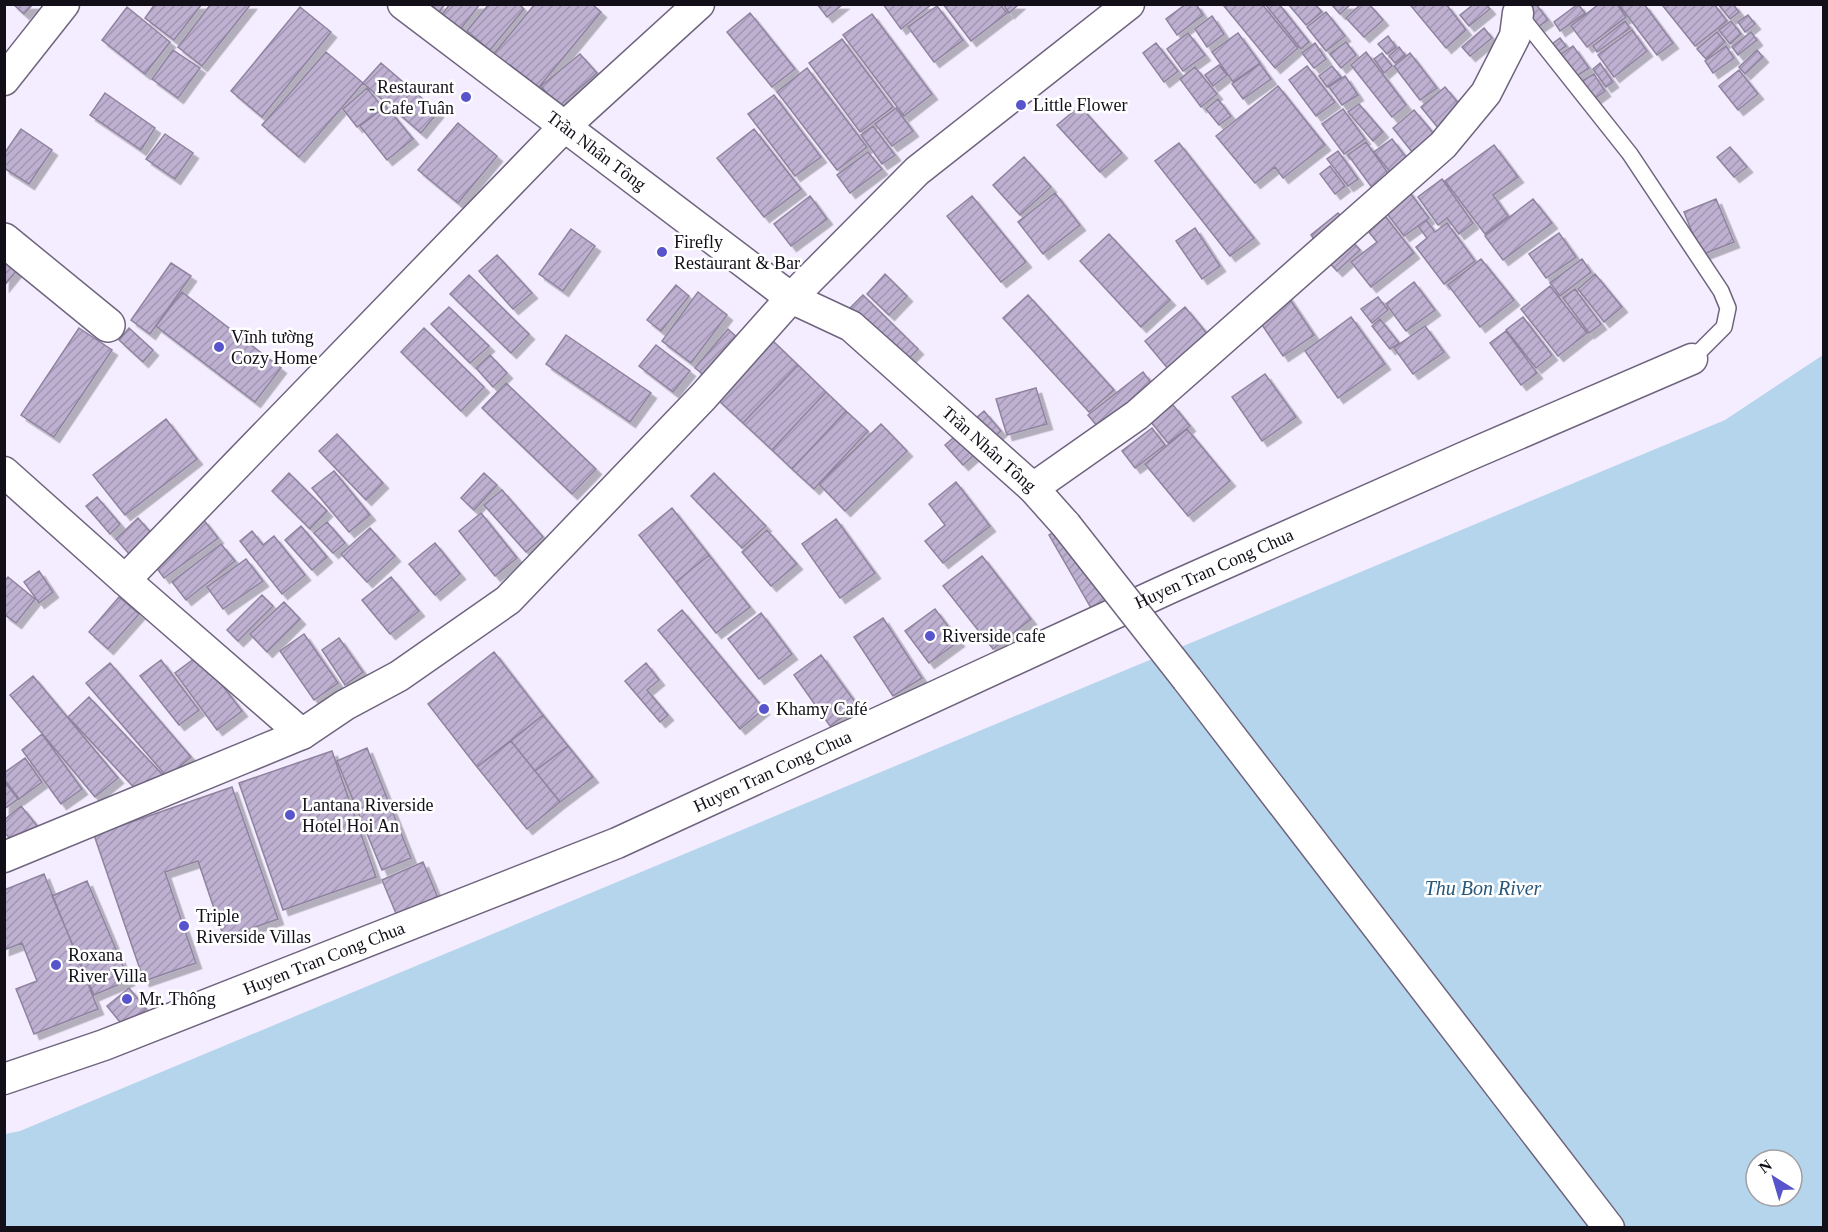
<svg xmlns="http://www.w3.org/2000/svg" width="1828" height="1232" viewBox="0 0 1828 1232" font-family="Georgia,serif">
	<defs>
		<pattern id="building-hatch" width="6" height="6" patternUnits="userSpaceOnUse" patternTransform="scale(1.5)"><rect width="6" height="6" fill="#bdb0d0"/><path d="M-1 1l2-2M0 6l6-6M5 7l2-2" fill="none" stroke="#a296b2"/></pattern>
		<filter id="shadow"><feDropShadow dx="5.5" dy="5.5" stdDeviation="0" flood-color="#0004"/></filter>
	</defs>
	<rect width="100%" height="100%" fill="#f4edff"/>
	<path fill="#b5d5ed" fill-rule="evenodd" d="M1823,355V1227L5,1228V1134L20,1131L1725,420ZM1756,1160H1792V1196H1756Z"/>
	<path fill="url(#building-hatch)" stroke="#8f849f" stroke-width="1.5" filter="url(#shadow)" d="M13,4H33L24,14Z
		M155,4H202L174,40L145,18Z
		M211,4H251L202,66L178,47Z
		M417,4H445L435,18Z
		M450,4H480L456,35L438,20Z
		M489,4H519L524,9L490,50L467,31Z
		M535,4H592L601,12L530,98L487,62Z
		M817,4H843L827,17Z
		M883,4H932L901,29Z
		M943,4H1000L1007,13L971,41Z
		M1003,4H1019L1009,13Z
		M1186,4H1196L1203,15L1177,35L1166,19Z
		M1226,4H1262L1298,48L1275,68L1224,6Z
		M1265,4H1279L1309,42L1301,49Z
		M1288,4H1315L1322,12L1306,25Z
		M1331,4H1351L1340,14Z
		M1361,4H1369L1383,20L1364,37L1346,18Z
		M1412,4H1446L1466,30L1446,48L1411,6Z
		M1474,4H1486L1490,9L1469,26L1460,15Z
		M1533,4H1536L1548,20L1538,27L1526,10Z
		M1578,4L1585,13L1560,31L1554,22Z
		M1599,4H1617L1626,17L1587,47L1571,26Z
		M1622,4H1644L1673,43L1657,55L1620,6Z
		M1665,4H1714L1727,21L1695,46L1663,6Z
		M1718,4H1733L1739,12L1730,19Z
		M937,6L963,40L934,62L908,27Z
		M127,7L170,42L145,74L102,40Z
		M300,7L331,32L262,117L231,91Z
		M1326,12L1345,36L1326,51L1307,27Z
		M750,13L795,69L772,87L727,32Z
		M872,14L932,94L904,116L843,35Z
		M1748,15L1755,24L1745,32L1738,22Z
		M1212,16L1224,34L1207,47L1195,29Z
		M1625,21L1630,28L1597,52L1593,46Z
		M1731,21L1741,34L1730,44L1719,30Z
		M1484,28L1492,38L1470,56L1462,47Z
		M1632,30L1647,51L1614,77L1598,55Z
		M1717,32L1725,42L1706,59L1697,49Z
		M1751,32L1757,40L1738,55L1732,47Z
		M1188,33L1205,55L1183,71L1167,49Z
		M1238,33L1260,63L1233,82L1212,52Z
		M1388,36L1396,47L1387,54L1378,44Z
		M1560,38L1566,46L1557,52L1552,44Z
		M842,39L893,107L860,132L809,63Z
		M1346,42L1356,55L1341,68L1330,54Z
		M1156,43L1178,71L1164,82L1143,53Z
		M1315,43L1326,59L1314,68L1302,53Z
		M1573,46L1589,68L1575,77L1560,55Z
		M1726,46L1734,58L1713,73L1705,61Z
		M1399,47L1405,55L1395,63L1389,56Z
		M173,50L200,68L178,98L152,79Z
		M1757,50L1763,57L1745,74L1739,67Z
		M326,52L363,83L299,157L262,125Z
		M1366,52L1406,105L1392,117L1351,65Z
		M1382,53L1392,66L1384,73L1374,59Z
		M1410,53L1437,88L1420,100L1394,66Z
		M580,54L597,73L558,107L541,86Z
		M381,63L438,112L421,133L363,83Z
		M1600,63L1613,82L1606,87L1593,69Z
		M1260,64L1271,79L1243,99L1232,84Z
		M1219,65L1227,75L1213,86L1205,75Z
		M1307,66L1335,102L1316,116L1289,80Z
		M1332,66L1341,77L1327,87L1319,76Z
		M1195,67L1217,94L1201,107L1180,79Z
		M807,68L867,147L837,170L777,92Z
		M1739,70L1758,94L1738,110L1719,86Z
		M1594,74L1605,91L1594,99L1582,81Z
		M1345,76L1358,95L1342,105L1329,87Z
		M1278,86L1325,145L1283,178L1275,167L1255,183L1216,136Z
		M1445,87L1464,110L1439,129L1421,107Z
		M367,88L383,108L357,127L343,109Z
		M105,93L155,128L141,150L90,115Z
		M774,95L821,157L795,176L748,114Z
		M1218,99L1231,116L1219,125L1206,109Z
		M1359,104L1383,132L1373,141L1348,112Z
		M386,106L413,139L387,160L360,126Z
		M1080,106L1122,153L1100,172L1057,125Z
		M896,108L913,131L892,146L875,124Z
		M1343,109L1365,139L1344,154L1322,124Z
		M1414,110L1434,134L1412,152L1393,128Z
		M458,123L497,156L458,203L418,170Z
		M873,126L895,155L882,164L861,135Z
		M21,129L52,150L29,184L4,168V154Z
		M754,129L801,189L764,217L717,158Z
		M165,134L193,153L175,179L146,159Z
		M1392,139L1412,165L1395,178L1374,152Z
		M1366,142L1390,176L1373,189L1348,155Z
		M1179,143L1254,238L1230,256L1155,161Z
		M1494,145L1518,177L1493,195L1508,216L1485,234L1445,181Z
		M1730,147L1747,167L1734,177L1717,157Z
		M1338,151L1358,179L1348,186L1327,159Z
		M868,152L882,169L850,193L837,175Z
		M1024,157L1051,187L1020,215L993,185Z
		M1330,166L1345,186L1335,194L1320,174Z
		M1442,179L1473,223L1459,234L1447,218L1438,225L1418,197Z
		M1407,189L1429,218L1404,236L1382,207Z
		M1055,193L1080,225L1043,254L1018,222Z
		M810,196L827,219L791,246L774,224Z
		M972,196L1026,262L1001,282L947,216Z
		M1533,199L1552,223L1503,260L1485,236Z
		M1716,199L1734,242L1701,255L1684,212Z
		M1382,212L1414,253L1371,287L1351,262L1377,242L1364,226Z
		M1338,213L1346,222L1318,245L1311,235Z
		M1426,220L1435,232L1447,223L1475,261L1444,284L1416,247L1427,238L1418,226Z
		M1195,228L1220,266L1202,279L1176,241Z
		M571,229L595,246L563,291L539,274Z
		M1559,233L1576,257L1546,278L1529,254Z
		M1109,234L1170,300L1141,327L1080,261Z
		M1348,237L1360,250L1337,271L1325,258Z
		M497,255L532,293L513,309L479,271Z
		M4,259L18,269L4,286Z
		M1481,259L1514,300L1480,327L1448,285Z
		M1582,259L1591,272L1560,296L1550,283Z
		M171,263L191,276L150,334L131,320Z
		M885,274L907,296L889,315L867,294Z
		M1595,274L1622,307L1604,322L1578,289Z
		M469,275L529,334L511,353L450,294Z
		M1414,282L1435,310L1406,331L1386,304Z
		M676,285L689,296L661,331L647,320Z
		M1550,286L1587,333L1558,356L1521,309Z
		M1575,289L1601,324L1589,333L1563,298Z
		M182,292L281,368L255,402L156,326Z
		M698,292L727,315L691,363L662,341Z
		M863,295L918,349L891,377L835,323Z
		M1028,295L1114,390L1089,412L1003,318Z
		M1287,295L1314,335L1283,356L1256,316Z
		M1378,297L1388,310L1372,323L1361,309Z
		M449,307L489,346L470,363L431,324Z
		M1185,307L1209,336L1169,370L1145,341Z
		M1351,317L1385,364L1338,398L1305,351Z
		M1523,317L1552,355L1536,368L1506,330Z
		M1380,319L1399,343L1390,349L1372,326Z
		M1425,326L1444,352L1413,374L1394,348Z
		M79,328L112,350L54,437L21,415Z
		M129,328L153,350L143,362L119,340Z
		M424,328L484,387L461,411L401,352Z
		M728,329L742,342L710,380L695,368Z
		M1506,331L1537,373L1521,385L1490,343Z
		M566,335L651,393L630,422L546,364Z
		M772,340L798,365L743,423L716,398Z
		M656,345L690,371L673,392L639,366Z
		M490,355L507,373L493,387L476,368Z
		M798,365L826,392L772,450L743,423Z
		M1143,372L1156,389L1102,432L1088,415Z
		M1265,374L1296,417L1262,441L1232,397Z
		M506,383L596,469L572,494L482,408Z
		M1036,388L1047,424L1007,435L996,399Z
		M826,392L846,411L792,469L772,450Z
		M1173,405L1190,426L1168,443L1151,422Z
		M846,411L868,431L814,489L792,469Z
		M984,411L1001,431L963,465L945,445Z
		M166,419L197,459L125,515L93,475Z
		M881,424L907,451L845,511L819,484Z
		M1152,428L1165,445L1135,468L1122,451Z
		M1187,429L1230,481L1188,516L1145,464Z
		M337,434L383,483L366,500L319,451Z
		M334,471L370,515L349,532L312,488Z
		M289,473L327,511L310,529L272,491Z
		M484,473L497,485L474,510L461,498Z
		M714,473L766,526L742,548L691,496Z
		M956,482L990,526L943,563L925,541L945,525L929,504Z
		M502,490L543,537L526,552L484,505Z
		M97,497L120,524L110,534L86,506Z
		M672,508L709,555L676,582L639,535Z
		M481,513L517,558L495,576L459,531Z
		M138,518L152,534L130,555L116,539Z
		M203,519L218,538L164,578L150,559Z
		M836,519L875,573L840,598L802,544Z
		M1077,519L1130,611L1102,627L1049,535Z
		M327,522L345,543L333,553L314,533Z
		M301,526L327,557L312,570L285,540Z
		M370,528L395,556L367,582L341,554Z
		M767,530L797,564L771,586L742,552Z
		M252,531L263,545L274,536L305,575L282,594L240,541Z
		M435,543L460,574L435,595L409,564Z
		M221,544L235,561L186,600L172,582Z
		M709,555L750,607L716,633L676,582Z
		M982,556L1031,619L993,649L943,586Z
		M246,559L263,581L223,609L207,587Z
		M39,571L53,592L39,603L24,582Z
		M8,577L35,599L16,623L4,614V582Z
		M391,577L419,611L390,634L362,600Z
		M262,595L273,606L238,641L227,630Z
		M119,597L139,614L108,649L89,632Z
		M284,602L300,619L267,652L250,634Z
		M935,609L959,641L929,663L905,631Z
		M682,610L764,709L740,729L658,630Z
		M761,613L792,654L759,679L728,639Z
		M883,618L922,678L893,696L854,637Z
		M304,634L338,683L314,700L280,651Z
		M339,638L363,672L345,685L322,650Z
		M494,652L543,715L477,767L428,704Z
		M199,655L242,711L217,730L175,673Z
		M821,655L858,706L830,726L794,675Z
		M161,660L199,710L179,725L140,676Z
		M110,663L191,757L167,777L86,683Z
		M646,663L659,680L647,690L668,715L660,722L625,681Z
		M33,676L118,778L95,797L10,695Z
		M89,697L163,775L142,796L68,717Z
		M543,715L568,746L535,771L511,741Z
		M42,734L82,789L61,804L22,750Z
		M511,741L560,802L527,829L477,767Z
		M568,746L593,777L560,802L535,771Z
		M367,748L411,858L382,870L337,761Z
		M332,751L376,877L283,910L239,783Z
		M25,758L42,782L19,799L4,779V773Z
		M4,781L18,799L4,809Z
		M232,787L278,919L224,938L198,861L165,872L196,963L144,981L94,835Z
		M21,806L38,827L16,845L4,832V820Z
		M423,862L441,905L400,923L382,880Z
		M44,874L98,1009L34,1034L16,989L37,981L22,943L4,950V890Z
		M87,881L129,980L94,995L52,896Z
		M129,988L146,1009L124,1027L107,1006Z"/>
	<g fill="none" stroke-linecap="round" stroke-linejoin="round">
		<g stroke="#6f647e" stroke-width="18">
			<path id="service" d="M1519,14L1630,154L1721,291L1728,308L1724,327L1692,359"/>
		</g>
		<g stroke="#6f647e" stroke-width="33">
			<g id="minor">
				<path id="s1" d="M403,4L791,298L851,326L1033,488L1066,525"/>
				<path d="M4,80L64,4"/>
				<path d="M4,472L125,580L302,734"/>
				<path d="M1033,488L1137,415L1443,145L1486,93L1515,36L1518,13"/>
				<path d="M125,580L564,127L699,4"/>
				<path d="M1187,679L1609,1228"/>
				<path d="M4,857L302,734L345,705L399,676L508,600L703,397L791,298L917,171L1129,4"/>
				<path id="s2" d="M4,1079L104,1045L617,843L1170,588L1467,456L1692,359"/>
			</g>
		</g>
		<g stroke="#6f647e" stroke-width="36">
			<path id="tertiary" d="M4,240L108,325"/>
		</g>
		<use href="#service" stroke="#fff" stroke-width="15"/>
		<use href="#minor" stroke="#fff" stroke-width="30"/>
		<use href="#tertiary" stroke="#fff" stroke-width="33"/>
		<g stroke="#6f647e" stroke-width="33" stroke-linecap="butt">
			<path id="minor-bridge" d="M1066,525L1187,679"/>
		</g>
		<use href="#minor-bridge" stroke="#fff" stroke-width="30"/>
	</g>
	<g fill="#5854cc" stroke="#fff" stroke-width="2">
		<circle cx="466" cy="97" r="6"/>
		<circle cx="1021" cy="105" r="6"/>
		<circle cx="662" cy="252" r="6"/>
		<circle cx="219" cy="347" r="6"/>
		<circle cx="930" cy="636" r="6"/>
		<circle cx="764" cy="709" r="6"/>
		<circle cx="290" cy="815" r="6"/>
		<circle cx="184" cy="926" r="6"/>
		<circle cx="56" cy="965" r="6"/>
		<circle cx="127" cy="999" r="6"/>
	</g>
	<g text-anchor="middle" stroke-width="5" stroke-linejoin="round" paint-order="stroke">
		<g font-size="18" fill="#130f19" stroke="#fff" text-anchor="start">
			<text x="454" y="93" text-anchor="end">Restaurant<tspan x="454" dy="21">- Cafe Tuân</tspan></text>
			<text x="1033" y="111">Little Flower</text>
			<text x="674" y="248">Firefly<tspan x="674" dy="21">Restaurant &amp; Bar</tspan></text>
			<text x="231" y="343">Vĩnh tường<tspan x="231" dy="21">Cozy Home</tspan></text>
			<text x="942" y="642">Riverside cafe</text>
			<text x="776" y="715">Khamy Café</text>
			<text x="302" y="811">Lantana Riverside<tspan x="302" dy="21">Hotel Hoi An</tspan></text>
			<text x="196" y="922">Triple<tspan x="196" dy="21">Riverside Villas</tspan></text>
			<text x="68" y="961">Roxana<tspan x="68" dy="21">River Villa</tspan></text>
			<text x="139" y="1005">Mr. Thông</text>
		</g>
		<g font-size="18" fill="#130f19" stroke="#fff">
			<text dy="6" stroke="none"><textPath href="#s1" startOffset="243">Trần Nhân Tông</textPath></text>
			<text dy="6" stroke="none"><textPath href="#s1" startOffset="738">Trần Nhân Tông</textPath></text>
			<text dy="6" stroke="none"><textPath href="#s2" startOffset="1314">Huyen Tran Cong Chua</textPath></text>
			<text dy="6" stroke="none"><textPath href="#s2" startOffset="828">Huyen Tran Cong Chua</textPath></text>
			<text dy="6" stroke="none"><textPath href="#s2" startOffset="342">Huyen Tran Cong Chua</textPath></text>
		</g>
		<g font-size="20" font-style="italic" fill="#27587b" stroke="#fff">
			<text x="1483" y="895">Thu Bon River</text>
		</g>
	</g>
	<rect width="1828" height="1232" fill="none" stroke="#130f19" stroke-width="12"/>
	<g transform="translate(1774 1178) rotate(323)"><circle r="28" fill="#ffffff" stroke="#a19fa3" stroke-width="1.5"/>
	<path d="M0-4.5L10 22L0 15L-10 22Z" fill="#5854cc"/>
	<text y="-9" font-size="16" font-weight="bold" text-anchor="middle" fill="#130f19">N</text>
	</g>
</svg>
